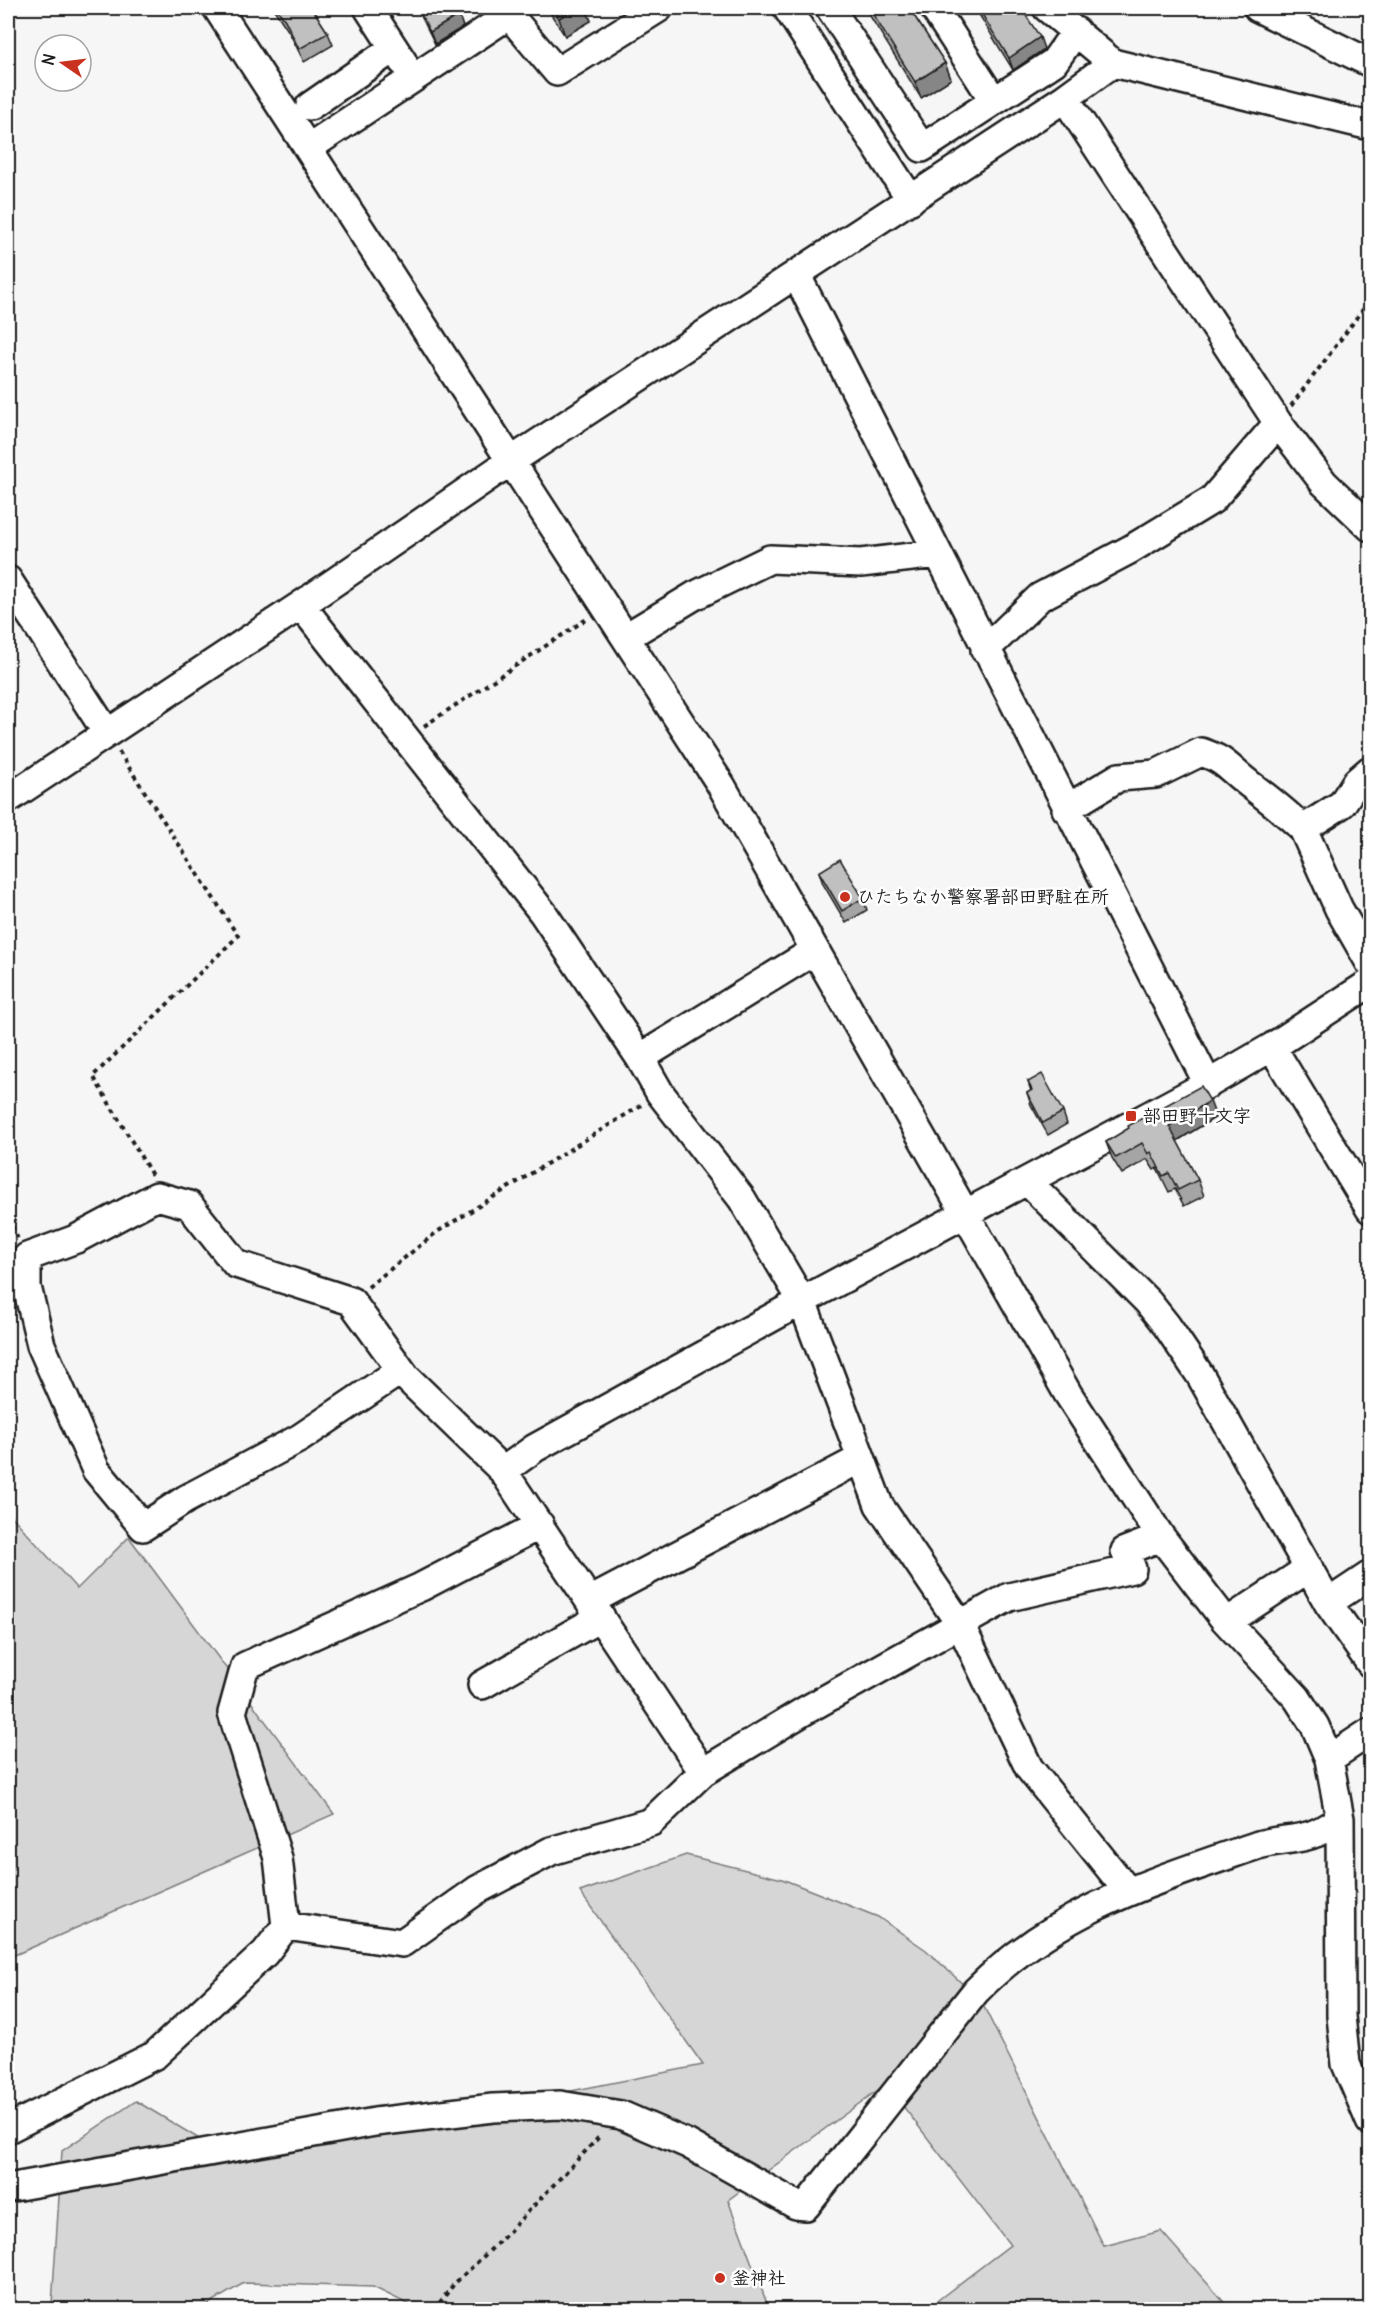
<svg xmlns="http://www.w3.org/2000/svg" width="1378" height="2317" viewBox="0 0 1378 2317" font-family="Delius,'Klee One',sans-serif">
	<rect width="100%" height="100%" fill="#f6f6f6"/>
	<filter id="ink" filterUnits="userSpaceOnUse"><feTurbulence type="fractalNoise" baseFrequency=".0167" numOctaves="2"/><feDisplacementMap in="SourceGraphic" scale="12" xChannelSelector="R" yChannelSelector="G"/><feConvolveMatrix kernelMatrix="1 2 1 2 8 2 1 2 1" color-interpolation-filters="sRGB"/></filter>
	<g filter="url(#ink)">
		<path fill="#d6d6d6" stroke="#797979" stroke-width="1.5" d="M8,1512L77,1589L129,1537L334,1814L8,1958Z
			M686,1855L782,1879L878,1917L926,1950L981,2001L1104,2246L1161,2231L1230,2309H940L938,2300L1010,2245L886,2084L728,2200L769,2309H418L373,2287L244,2283L200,2309L52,2304L62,2151L136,2101L231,2158L703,2065L580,1892Z"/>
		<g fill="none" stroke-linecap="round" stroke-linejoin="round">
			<g stroke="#1c1c1c" stroke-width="32">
				<path id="minor" d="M217,8L721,785L1068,1394L1161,1537L1224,1619L1297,1698L1315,1726L1329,1759L1340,1819L1341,2016L1346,2064L1370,2121
					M368,8L403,62
					M787,8L911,200
					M830,8L922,148L1054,62L1076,31
					M934,8L994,101
					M1047,8L1113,63
					M1258,8L1370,63
					M1065,98L1278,423L1324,483L1370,527
					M310,106L394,48
					M308,148L509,15L557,72L659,8
					M796,274L1208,1084
					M8,580L107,733
					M301,605L543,913L640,1058L660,1093L742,1199L802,1301L879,1505L960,1624L1029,1768L1127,1890
					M626,637L694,596L770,559L861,563L937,554
					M985,650L1040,597L1131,549L1212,500L1278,423
					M8,799L301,605L511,461L1065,98L1113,63L1370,126
					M1066,809L1119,777L1156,774L1201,752C1226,760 1228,768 1248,783C1267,798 1285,811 1303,829L1342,804L1356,782L1370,770
					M1303,829L1339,909L1370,963
					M1272,1047L1370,1209
					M640,1058L814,951
					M1028,1182L1148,1302L1167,1326L1200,1375L1328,1603L1370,1663
					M401,1370L300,1438L186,1499L143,1527L96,1470L41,1345L27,1287V1257L76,1239L157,1196L189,1205L236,1264L351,1301L401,1370L407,1378L503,1471L703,1772L806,1710L1009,1597L1132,1569L1125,1551L1161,1537
					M503,1471L535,1448L802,1301L1208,1084L1272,1047L1370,983
					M590,1601L860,1459
					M1328,1603L1370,1575
					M1227,1622L1309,1568
					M482,1685L601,1617
					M1329,1759L1370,1732
					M286,1926L402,1943L477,1890L551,1851L651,1822L703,1772
					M8,2129L155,2055L265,1953L286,1926L278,1858L232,1713L245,1666L421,1587L540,1525
					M8,2188L375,2122L493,2108L560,2105L621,2115L688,2144L796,2205L806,2206L976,1991C1055,1910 1154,1881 1258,1845C1277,1839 1298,1841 1316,1833C1324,1830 1332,1824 1340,1819"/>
			</g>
			<path stroke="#1c1c1c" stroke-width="4" stroke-dasharray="4.5 4.5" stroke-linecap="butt" d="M1291,406L1370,300
				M424,726L588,618
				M119,752L238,936L93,1076L153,1177
				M8,1218L18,1239
				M368,1287L437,1232L643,1104
				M434,2310L454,2284L502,2239L601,2135"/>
			<use href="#minor" stroke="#fff" stroke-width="27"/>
		</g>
		<path fill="#a5a5a5" stroke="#1c1c1c" stroke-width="1.5" d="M273,8H312L328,33L333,45L304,62L289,32Z
			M415,8H454L463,27L435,44L420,14Z
			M547,8H586L591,21L565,36Z
			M865,8H909L945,63L951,79L921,98Z
			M975,8H1021L1044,49L1013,70Z
			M819,872L863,898L867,910L846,923L823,884Z
			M1028,1082L1063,1112L1067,1124L1048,1135L1031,1105L1027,1093L1031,1091Z
			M1216,1117L1177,1141L1198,1180L1204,1196L1184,1206L1175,1189L1169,1192L1157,1168L1154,1170L1147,1159L1122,1174L1112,1158L1106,1142L1129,1128Z"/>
		<path fill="#868686" stroke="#1c1c1c" stroke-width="1.5" d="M576,8H586L591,21L565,36L559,18Z
			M459,15L463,27L435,44L430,32Z
			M1040,37L1044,49L1013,70L1009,58Z
			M945,63L951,79L921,98L915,82Z
			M1210,1101L1216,1117L1175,1142L1169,1126Z"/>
		<path fill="#c0c0c0" stroke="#1c1c1c" stroke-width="1.5" d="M276,8H312L328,33L299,49L285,20Z
			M418,8H454L459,15L430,32Z
			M552,8H576L559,18Z
			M869,8H909L945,63L915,82Z
			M978,8H1021L1040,37L1009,58Z
			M840,859L863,898L842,911L819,872Z
			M1042,1074L1063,1112L1043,1123L1027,1093L1032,1090L1028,1082Z
			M1201,1086L1210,1101L1169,1126L1198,1180L1178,1190L1169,1173L1163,1176L1151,1152L1148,1154L1142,1143L1116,1158L1106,1142L1129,1128L1128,1126Z"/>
	</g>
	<g fill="#c8321e" stroke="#fff" stroke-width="2">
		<circle cx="845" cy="897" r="6"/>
		<rect x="1125" y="1110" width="12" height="12" rx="3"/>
		<circle cx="720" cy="2278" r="6"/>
	</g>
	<g text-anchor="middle" stroke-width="5" stroke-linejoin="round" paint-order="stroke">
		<g font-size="18" font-weight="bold" fill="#1c1c1c" stroke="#fff" text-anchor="start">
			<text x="857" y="903">ひたちなか警察署部田野駐在所</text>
			<text x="1143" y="1122">部田野十文字</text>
			<text x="732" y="2284">釜神社</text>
		</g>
	</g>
	<rect width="1378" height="2317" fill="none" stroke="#fff" stroke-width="30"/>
	<rect x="15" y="15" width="1348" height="2287" fill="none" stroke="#1c1c1c" stroke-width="2" filter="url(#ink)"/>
	<g transform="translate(63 63) rotate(284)"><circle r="28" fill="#ffffff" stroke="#a4a4a4" stroke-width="1.5"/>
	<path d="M0-4.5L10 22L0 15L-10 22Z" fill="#c8321e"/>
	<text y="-9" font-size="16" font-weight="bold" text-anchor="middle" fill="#1c1c1c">N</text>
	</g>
</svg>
